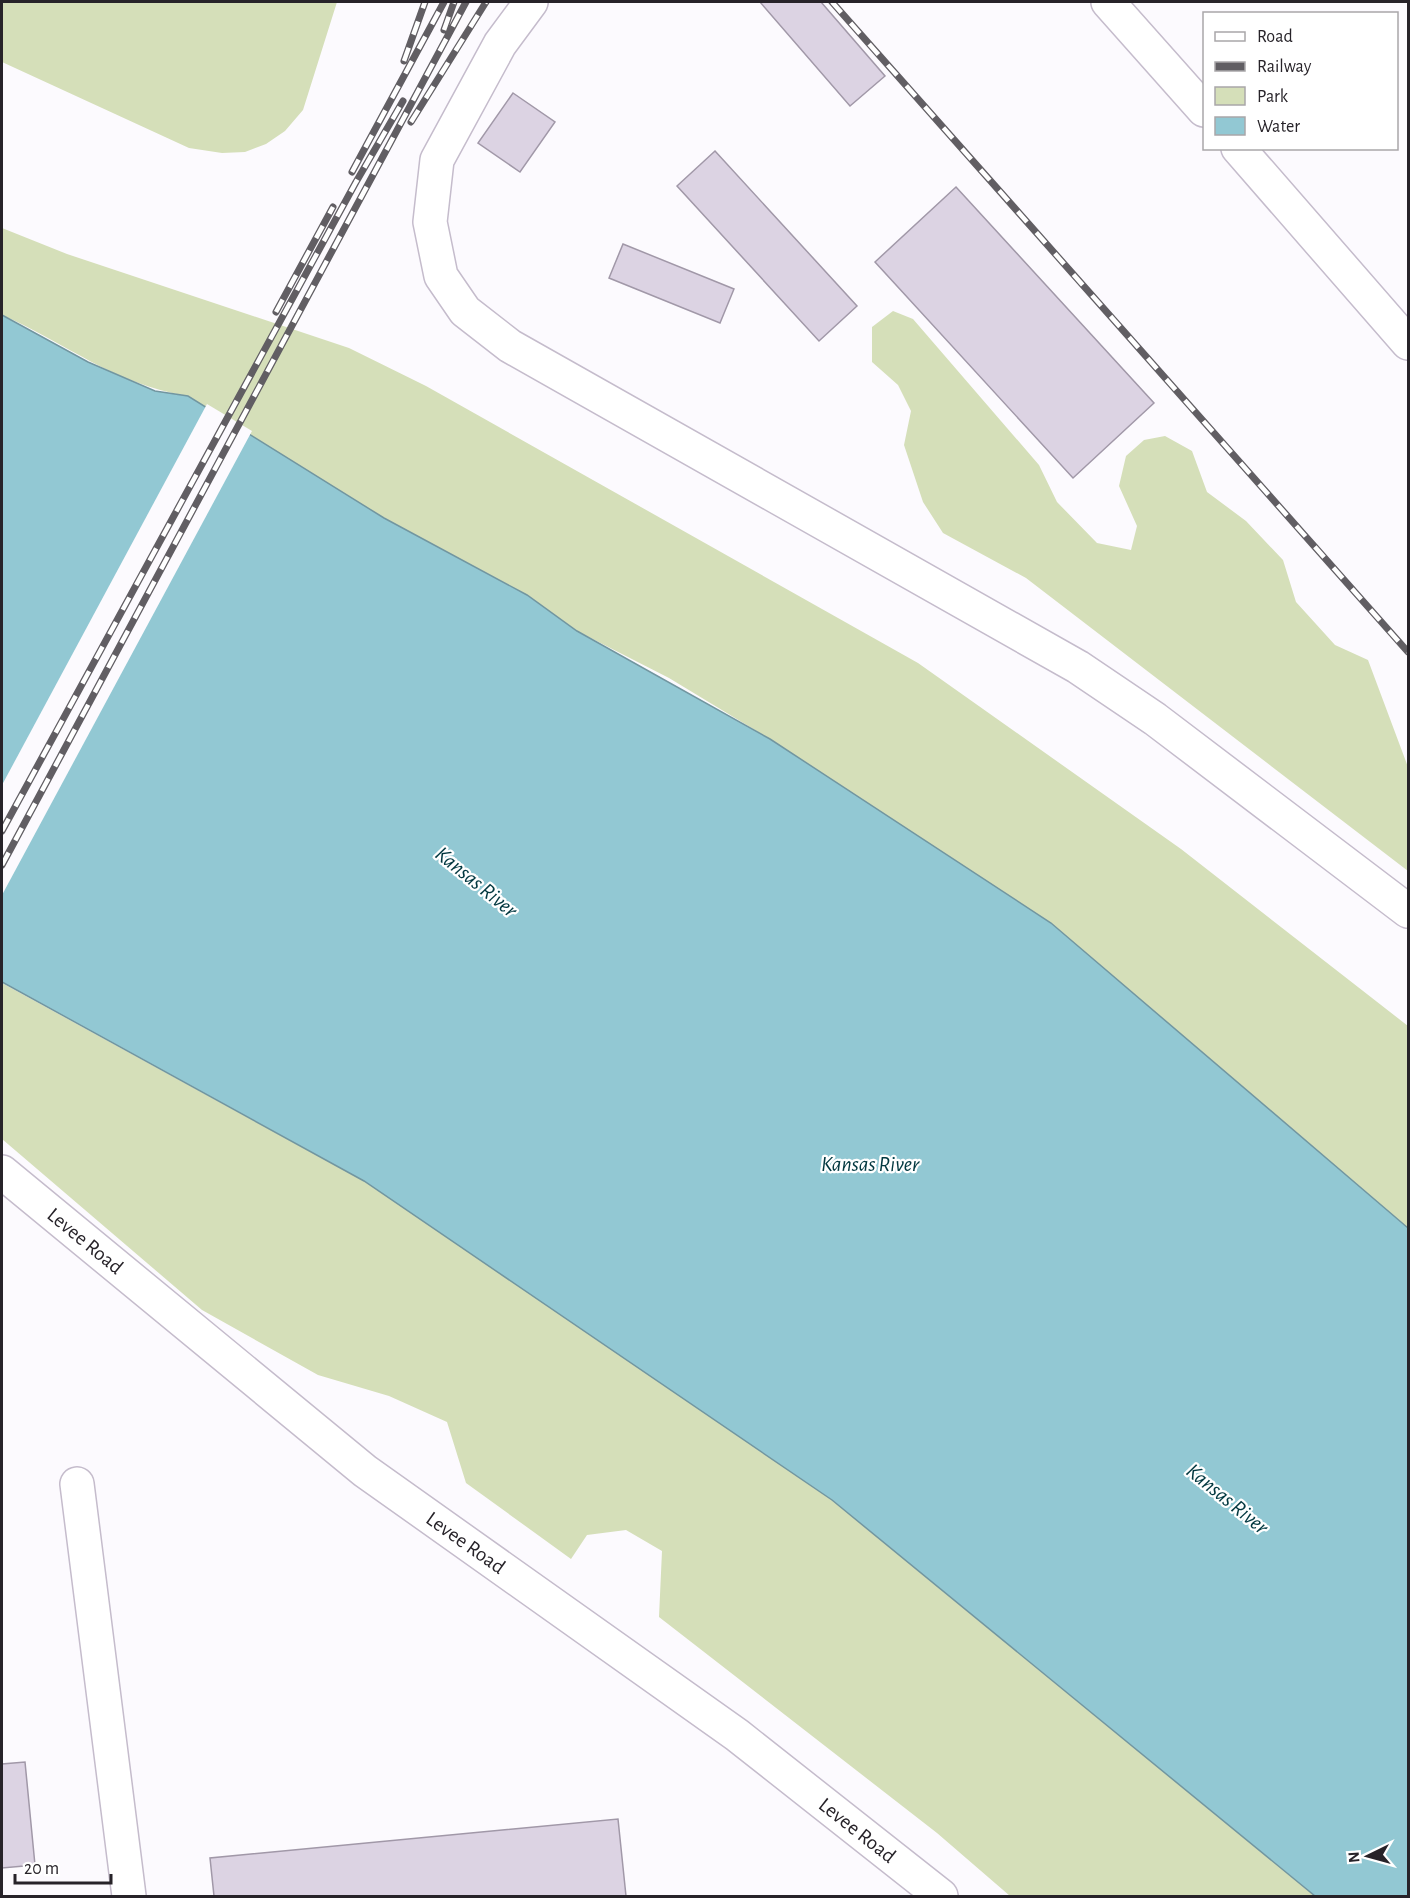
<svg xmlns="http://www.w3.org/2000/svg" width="1410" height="1898" viewBox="0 0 1410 1898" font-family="'Alegreya Sans',sans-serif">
	<rect width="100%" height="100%" fill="#fcfafe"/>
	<path fill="#d5dfb9" d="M2,2H337L303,110L285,131L266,144L245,152L222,153L189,148L2,62Z
		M2,228L67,254L349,348L426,386L918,663L1181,849L1408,1026V1228L1051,923L770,739L669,678L577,631L527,595L384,518L188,396C113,384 68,344 2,315Z
		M893,311L913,319L1039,465L1057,502L1097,543L1131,550L1137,526L1119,486L1126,456L1144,440L1165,436L1192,451L1207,492L1246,521L1283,560L1296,602L1335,645L1368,660L1408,767V871L1026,578L943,533L923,502L904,445L911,411L898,385L872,362V327Z
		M2,983L364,1181L832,1500L1315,1896H1010L937,1833L659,1617L662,1551L626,1530L587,1535L571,1559L466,1483L447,1422L389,1396L318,1375L202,1310L2,1139Z"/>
	<path fill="#92c8d3" stroke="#7296a0" stroke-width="1.5" d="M2,315L88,362L155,391L188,396L384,518L527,595L577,631L770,739L1051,923L1408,1228V1896H1315L832,1500L364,1181L2,982Z"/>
	<path fill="#fcfafe" d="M207,404L252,431L2,895V785Z"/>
	<path fill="#dcd3e3" stroke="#a198a8" stroke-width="1.5" d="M760,2H821L885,76L850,106Z
		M513,93L555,122L520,172L478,143Z
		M715,151L857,306L819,341L677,186Z
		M956,187L1154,403L1073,478L875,262Z
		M623,244L734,289L720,323L609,278Z
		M25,1762L35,1865L2,1868V1764Z
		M618,1819L626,1896H214L210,1858Z"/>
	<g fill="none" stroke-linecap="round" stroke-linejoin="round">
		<g stroke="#c5bccc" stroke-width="36">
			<g id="minor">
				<path d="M531,2L500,44L437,160L430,222L441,276L465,311L510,346L1078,667L1155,719L1408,911"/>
				<path d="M1108,2L1204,110"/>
				<path d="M1238,148L1408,343"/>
				<path id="s1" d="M2,1172L365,1471L737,1735L941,1896"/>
				<path d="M77,1484L129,1896"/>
			</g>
		</g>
		<use href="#minor" stroke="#fff" stroke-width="33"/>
		<g stroke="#615e63" stroke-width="7">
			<path id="rail" d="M832,2L1408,652
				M444,30L454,2
				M404,61L425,2
				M411,122L486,2
				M352,172L444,2
				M276,312L333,207
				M2,831L356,182L403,101
				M2,865L466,2"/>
		</g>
		<use href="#rail" stroke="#fff" stroke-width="4.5" stroke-dasharray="14" stroke-linecap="butt"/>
	</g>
	<g text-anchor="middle" stroke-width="4.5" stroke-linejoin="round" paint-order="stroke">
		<g font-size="21" fill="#272329" stroke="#fff">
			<text dy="7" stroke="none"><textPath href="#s1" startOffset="108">Levee Road</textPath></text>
			<text dy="7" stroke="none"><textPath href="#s1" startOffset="594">Levee Road</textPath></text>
			<text dy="7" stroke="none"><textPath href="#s1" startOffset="1080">Levee Road</textPath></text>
		</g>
		<g font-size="22" font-style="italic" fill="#023840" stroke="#fff">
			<text transform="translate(477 881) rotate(39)" y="8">Kansas River</text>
			<text x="870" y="1171">Kansas River</text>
			<text transform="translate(1228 1498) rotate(39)" y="8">Kansas River</text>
		</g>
	</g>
	<rect width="1410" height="1898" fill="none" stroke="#272329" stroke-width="6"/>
	<rect x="1203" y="12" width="195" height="138" fill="#ffffff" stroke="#a9a7a9" stroke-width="1.5"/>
	<rect x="1215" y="32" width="30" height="9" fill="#ffffff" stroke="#a9a7a9" stroke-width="1.5"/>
	<text x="1257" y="42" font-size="18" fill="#272329">Road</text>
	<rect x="1215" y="62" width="30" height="9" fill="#615e63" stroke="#a9a7a9" stroke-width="1.5"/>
	<text x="1257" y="72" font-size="18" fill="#272329">Railway</text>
	<rect x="1215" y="87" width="30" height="18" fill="#d5dfb9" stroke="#a9a7a9" stroke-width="1.5"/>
	<text x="1257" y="102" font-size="18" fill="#272329">Park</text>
	<rect x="1215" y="117" width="30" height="18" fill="#92c8d3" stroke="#a9a7a9" stroke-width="1.5"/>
	<text x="1257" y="132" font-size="18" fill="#272329">Water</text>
	<g transform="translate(1368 1856) rotate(265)" stroke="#ffffff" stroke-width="4.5" paint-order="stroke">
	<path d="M0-4.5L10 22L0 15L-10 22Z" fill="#272329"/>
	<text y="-9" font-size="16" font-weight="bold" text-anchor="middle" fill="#272329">N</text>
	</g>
	<path d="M15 1874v9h96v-9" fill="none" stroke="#272329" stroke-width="3"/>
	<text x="24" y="1874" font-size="18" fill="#272329" stroke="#ffffff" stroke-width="4.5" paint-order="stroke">20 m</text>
</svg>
